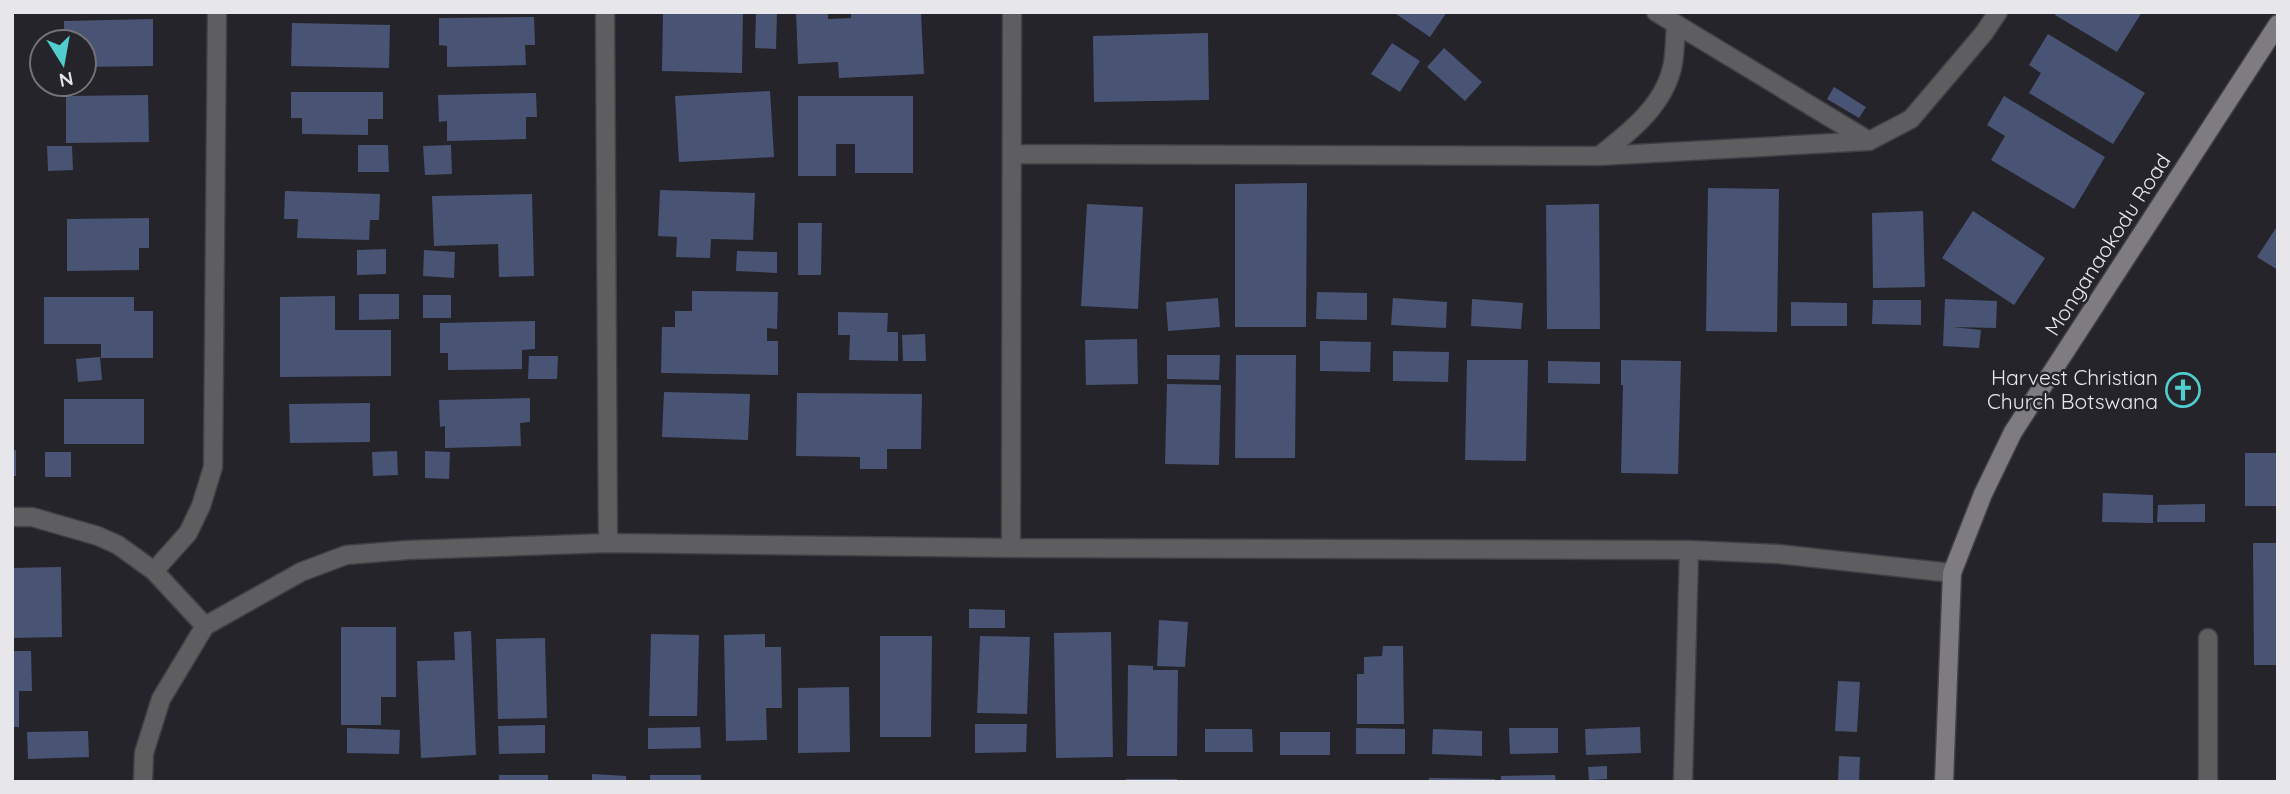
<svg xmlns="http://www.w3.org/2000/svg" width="2290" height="794" viewBox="0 0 2290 794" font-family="Quicksand,sans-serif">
	<rect width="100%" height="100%" fill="#25242a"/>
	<path fill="#495374" d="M663,12H743L742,73L662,71Z
		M756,12H777L776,49L755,48Z
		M796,12H828V19L851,18V12H921L924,74L839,78L838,62L798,64Z
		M1393,12H1447L1430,37Z
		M2056,12H2142L2117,52L2055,15Z
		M534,17L535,45H525L526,65L447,67V46L439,45V18Z
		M153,19V66L84,67V42H64V21Z
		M292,23L390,25L389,68L291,66Z
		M1208,33L1209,100L1094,102L1093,36Z
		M2048,34L2145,93L2113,144L2029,93L2041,73L2029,65Z
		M1392,43L1420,61L1400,92L1371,74Z
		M1444,48L1482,82L1465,101L1427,67Z
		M1834,87L1866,107L1859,118L1827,99Z
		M770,91L774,157L679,162L675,96Z
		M291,92H383V119H368V135L302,134V118H291Z
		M536,93L537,117H526V139L447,141V121L439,122L438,95Z
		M148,95L149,142L66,143V96Z
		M798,96H913V173H855V144H836V176H798Z
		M2004,96L2105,157L2074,209L1991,160L2005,136L1987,125Z
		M358,145H388L389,172H358Z
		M451,145L452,174L425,175L423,146Z
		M47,146H72L73,170L48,171Z
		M1307,183L1306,327H1235V184Z
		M1708,188L1779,189L1777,332L1706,331Z
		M660,190L755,193L753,240L711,239L710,258L676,257L677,237L658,236Z
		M285,191L380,194L379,220H370L369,240L297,238L298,219H284Z
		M532,194L534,276L499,277L498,244L434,246L432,196Z
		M1087,204L1143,207L1138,309L1081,306Z
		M1599,204L1600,329H1547L1546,205Z
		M1923,211L1925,287L1873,288L1872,213Z
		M1973,211L2045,258L2014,305L1942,258Z
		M149,218V248H139V270L67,271V219Z
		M798,223H822L821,275H798Z
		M2278,225V270L2257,257Z
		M386,249V274L357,275V250Z
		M424,250L455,252L454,278L423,276Z
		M737,251L777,252V273L736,271Z
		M692,291L778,292L777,329L767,328V341H778V375L661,373L662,327H675V311H692Z
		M1317,292L1367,293V320L1316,319Z
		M359,294H399V319L359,320Z
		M423,295H451V318H423Z
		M335,296V330H391V376L280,377V297Z
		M44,297H134V311H153V358H101V344H44Z
		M1218,298L1220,327L1168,331L1166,302Z
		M1393,298L1447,302L1446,328L1391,325Z
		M1472,299L1523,303L1521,329L1471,326Z
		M1945,299L1997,301L1996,328L1953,327L1981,330L1979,348L1943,346Z
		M1873,300H1921V325L1872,324Z
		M1791,302L1847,303V326H1791Z
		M838,312L888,313L887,332H898V361L849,360L850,335H838Z
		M535,321V349L522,350V369L448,370V353H440V323Z
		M925,334L926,361H903L902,335Z
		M1137,339L1138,384L1086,385L1085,340Z
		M1320,341L1371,342L1370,372L1320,371Z
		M1393,351L1449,352L1448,382L1393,381Z
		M1167,355H1220L1219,380L1167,379Z
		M1236,355H1296L1295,458H1235Z
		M529,356H558L557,379H528Z
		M100,357L102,380L78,382L76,359Z
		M1467,360H1528L1526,461L1465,460Z
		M1621,360L1681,361L1678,474L1621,473L1623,385H1621Z
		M1548,361L1600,362V384L1548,383Z
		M1167,384L1221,385L1219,465L1165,464Z
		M664,392L750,394L748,440L662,437Z
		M797,393L922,394L921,449H887V469H860V457L796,456Z
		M530,398V422L520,423L521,446L445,448V426L440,427L439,400Z
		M64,399H144V444H64Z
		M370,403V442L290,443L289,404Z
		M12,450H16V476H12Z
		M397,451L398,475L373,476L372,452Z
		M425,451L450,452L449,479L425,478Z
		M45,452H71V477H45Z
		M2245,453H2278V506H2245Z
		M2103,493L2153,495V523L2102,522Z
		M2205,504V522H2157L2158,505Z
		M2253,543H2278V665H2254Z
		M61,567L62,637L12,638V568Z
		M969,609L1005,610V628H969Z
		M1159,620L1188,622L1185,667L1157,666Z
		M341,627H396V697H381V725H341Z
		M471,631L476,755L421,758L417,661L455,660L454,632Z
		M1111,632L1113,757L1056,758L1054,633Z
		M651,634L699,635L697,716H649Z
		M765,634V647H781L782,708H766L767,740L726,741L724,635Z
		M880,636H932L931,737H880Z
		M980,636L1030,637L1027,714L977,713Z
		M545,638L547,718L498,719L496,639Z
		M1383,646H1403L1404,724H1357V674H1364V657L1382,656Z
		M12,651H31L32,691H19V727H12Z
		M1128,665L1153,666V670H1178L1177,756H1127Z
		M1838,681L1860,682L1857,732L1835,731Z
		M849,687L850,752L798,753V688Z
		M975,724H1027L1026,752L975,753Z
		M545,725V753L499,754L498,726Z
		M700,727L701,748L648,749V728Z
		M1640,727L1641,753L1586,755L1585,729Z
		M347,728L400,730L399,754L347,753Z
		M1356,728L1405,729V754H1356Z
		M1509,728H1558V753L1510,754Z
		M1205,729H1252L1253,752H1205Z
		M1433,729L1482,731V756L1432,754Z
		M88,731L89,757L28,759L27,732Z
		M1280,732H1330V755H1280Z
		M1839,756L1860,757L1859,782H1838Z
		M1607,766V779L1589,780L1588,767Z
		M592,774L626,776V782H592Z
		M499,775H548V782H499Z
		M650,775H701V782H650Z
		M1555,775L1556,782H1501V776Z
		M1429,778L1495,779V782H1429Z
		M1126,779H1177V782H1126Z"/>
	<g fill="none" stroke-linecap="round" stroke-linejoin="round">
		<g stroke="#403f45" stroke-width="21">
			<path id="street" d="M605,12L608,543
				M1656,12L1869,141
				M1012,154L1599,156L1869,141L1911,119L1984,33L1998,12
				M1599,156C1630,132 1666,104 1673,63C1675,51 1675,37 1676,25
				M12,517H32L98,536L118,545L154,571L205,626
				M1011,548L1012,12
				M154,571L188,533L201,506L213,467L217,12
				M2208,638V782
				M143,782L144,753L161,699L205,626L301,572L346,555L408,550L608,543L1011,548L1689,550L1778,554L1952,573
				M1683,782L1689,550"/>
		</g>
		<g stroke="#403f45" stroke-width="21">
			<path id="secondary" d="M1944,782L1952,573L1983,494L2013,432L2278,24"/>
		</g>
		<use href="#street" stroke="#5e5d60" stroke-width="18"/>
		<use href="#secondary" stroke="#7f7c81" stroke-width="18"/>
	</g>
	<defs>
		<g id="church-ring" transform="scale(1.75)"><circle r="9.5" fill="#25242a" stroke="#52cdcd" stroke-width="1.5"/><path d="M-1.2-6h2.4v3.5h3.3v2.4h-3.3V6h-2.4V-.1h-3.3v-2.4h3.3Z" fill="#52cdcd"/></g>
	</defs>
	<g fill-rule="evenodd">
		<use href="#church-ring" x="2183" y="390"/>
	</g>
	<g text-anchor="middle" stroke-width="5" stroke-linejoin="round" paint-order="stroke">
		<g font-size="21" fill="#e7e6eb" stroke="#25242a">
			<text transform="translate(2108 245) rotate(-57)" y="7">Monganaokodu Road</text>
		</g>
		<g font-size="21" fill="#e7e6eb" stroke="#25242a" text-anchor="end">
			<text x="2158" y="385">Harvest Christian<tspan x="2158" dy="24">Church Botswana</tspan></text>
		</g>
	</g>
	<rect width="2290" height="794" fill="none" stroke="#e7e6eb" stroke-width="28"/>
	<g transform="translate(63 63) rotate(169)"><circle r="33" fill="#25242a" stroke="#737277" stroke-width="2"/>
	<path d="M0-5L12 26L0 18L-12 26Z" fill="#52cdcd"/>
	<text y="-10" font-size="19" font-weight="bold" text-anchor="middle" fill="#e7e6eb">N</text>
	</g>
</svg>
